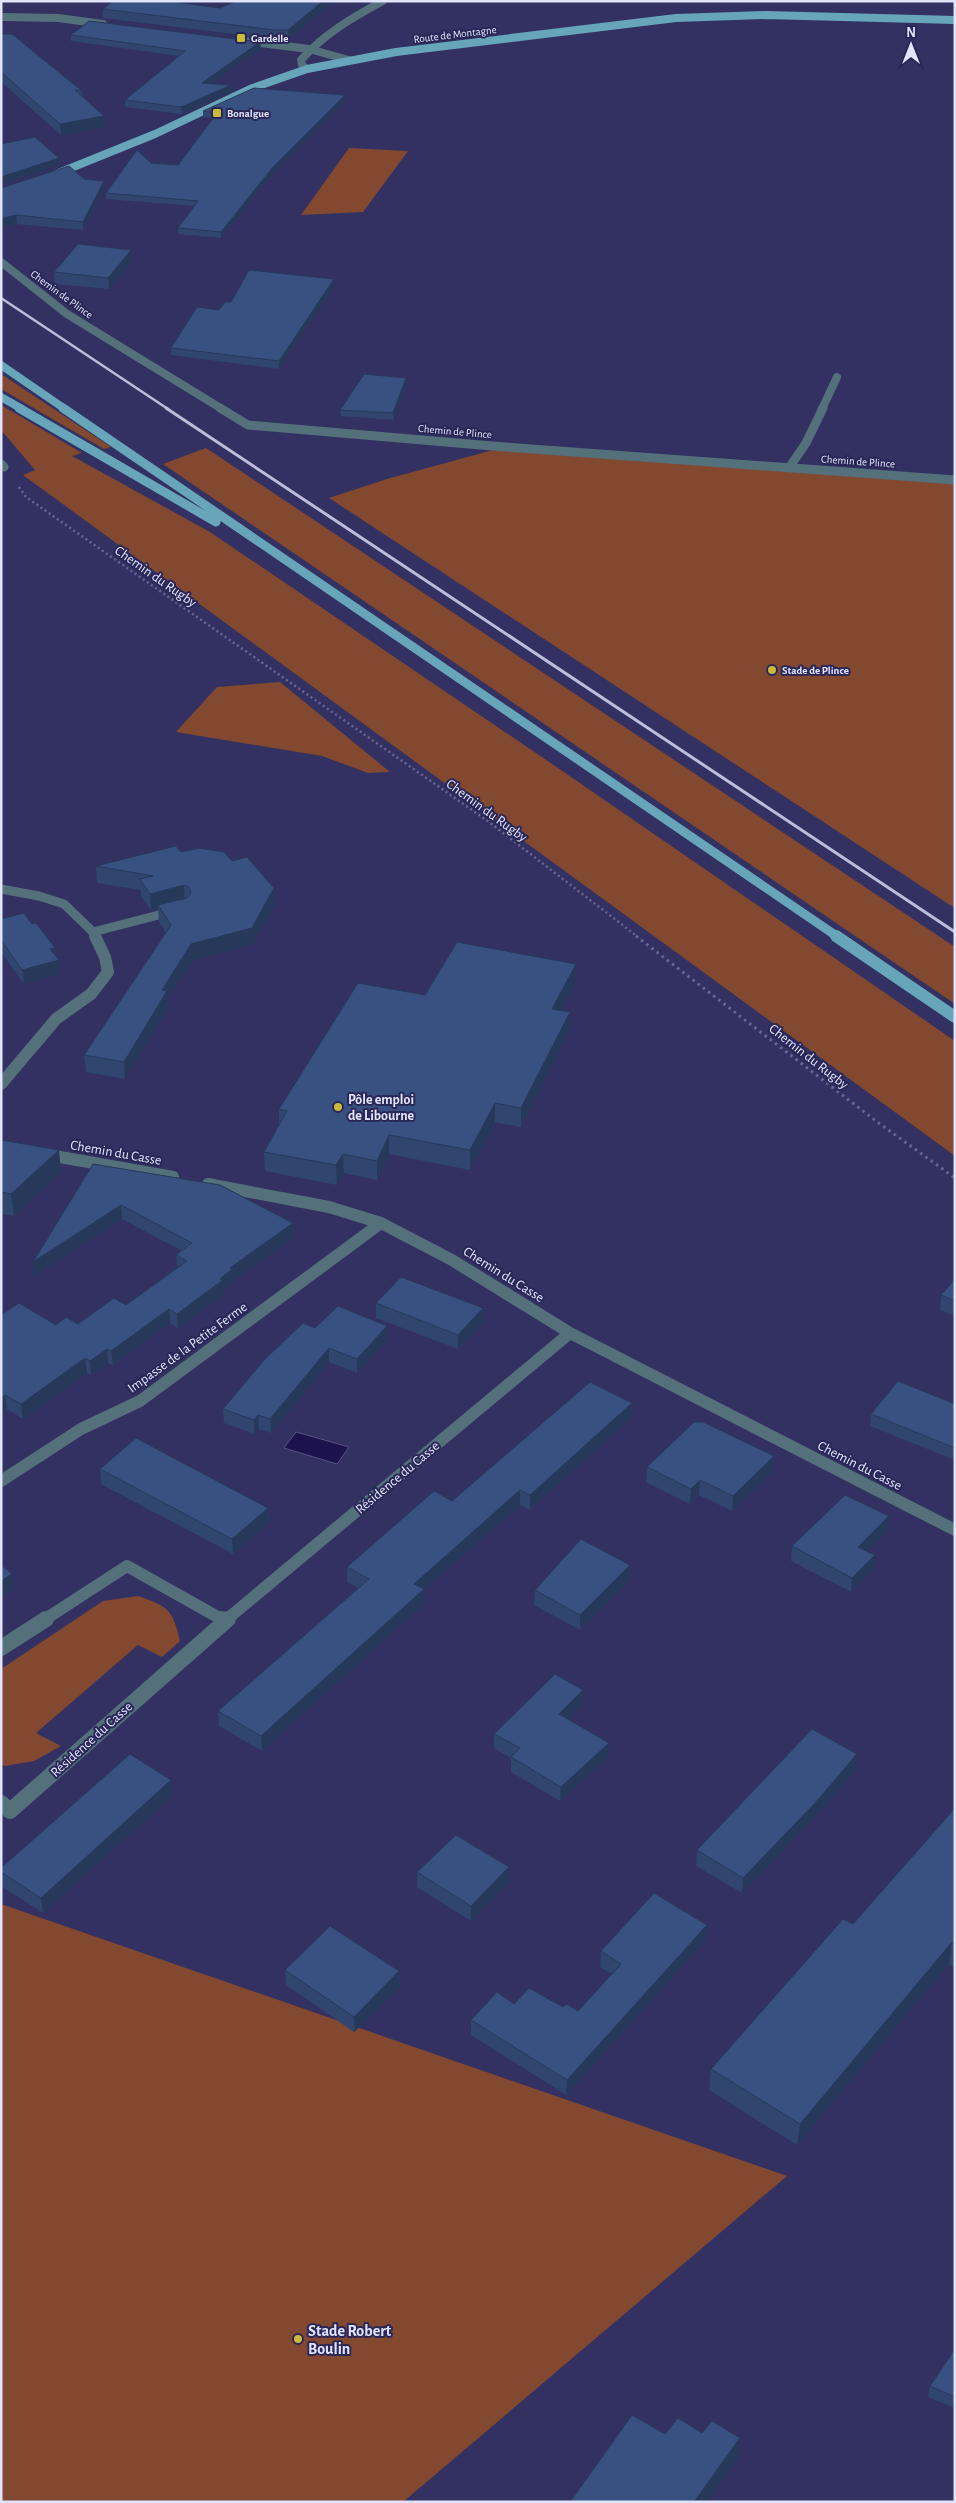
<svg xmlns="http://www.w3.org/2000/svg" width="956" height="2503" viewBox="0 0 956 2503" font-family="'Alegreya Sans',sans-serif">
	<rect width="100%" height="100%" fill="#333162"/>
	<path fill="#824830" d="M349,148L408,151L363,212L301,215Z
		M1,374L111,447L104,449L1,389Z
		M1,405L82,453L72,456L210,532L558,768L955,1041V1156L23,475L35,470L1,430Z
		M206,448L955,947V1004L163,464Z
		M493,450L955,483V903L953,907L329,498L387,479Z
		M280,682L390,772L368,773L322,756L176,732L217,687Z
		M138,1596C168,1606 173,1610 180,1641L162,1657L138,1645L36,1733L61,1746L34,1761L5,1766L1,1764V1669L103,1601Z
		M1,1904L787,2176L403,2502H1Z"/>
	<path fill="#1c134d" stroke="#575282" d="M296,1432L349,1447L337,1464L284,1448Z"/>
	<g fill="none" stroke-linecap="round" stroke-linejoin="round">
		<path stroke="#686791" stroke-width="2.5" stroke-dasharray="2 3" stroke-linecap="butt" d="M19,487L26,497L489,822L638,937"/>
		<path stroke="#686791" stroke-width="3" stroke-dasharray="2.5 4" stroke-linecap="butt" d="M636,936L876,1121L955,1178"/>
		<path stroke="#53707b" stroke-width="8" d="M1,17L58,18L103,24
			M245,41L309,49L349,60
			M307,69L302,65L301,60C324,34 353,17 383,1
			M1,262L67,314L222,409
			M822,409L837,377"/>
		<path stroke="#53707b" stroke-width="9" d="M220,408L248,425L492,446L955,480
			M1,464L4,467
			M789,468L806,443L823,408
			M1,889L39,896L64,904L93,932
			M95,937L93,932L174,911"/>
		<path stroke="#53707b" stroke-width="12" d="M1,1084L56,1019L91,994L108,972L105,957L95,936
			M43,1154L173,1177
			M208,1184L329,1207L381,1223L452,1260L570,1333L955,1530
			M1,1481L81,1429L140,1401L381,1223
			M44,1620L127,1566L223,1620
			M226,1620L570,1333"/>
		<path stroke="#53707b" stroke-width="16" d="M221,1619L225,1621
			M1,1648L46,1619
			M1,1803L10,1811L228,1619"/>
		<path stroke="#67a5bb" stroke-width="8" d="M56,174L155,134L250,89L307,69L396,52L676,18L766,15L955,20
			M1,365L65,409
			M1,397L22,409"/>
		<path stroke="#67a5bb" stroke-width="9" d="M19,408L216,522
			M63,408L838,937"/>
		<path stroke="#67a5bb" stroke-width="12" d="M836,936L955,1017"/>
		<path stroke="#bcbddb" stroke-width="2.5" d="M1,298L168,409"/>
		<path stroke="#bcbddb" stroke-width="3" d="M166,408L955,932"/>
	</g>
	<path fill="#30466e" d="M334,1L288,39H275L103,18V9L220,8Z
		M1,34L82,91L83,97L105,127L61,135L1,82Z
		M71,35L260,42L261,49L211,83L231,92L182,114L125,107V100L179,56L71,41Z
		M345,95V101L273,173L221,238L178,234V228L194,206L106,199V193L151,163L178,165L214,118L203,117V111Z
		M84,179L104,189L83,230L17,224L1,227V188Z
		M132,261L109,289L55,284L54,272Z
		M334,287L279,369L171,355V348L219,310L231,302Z
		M406,378L407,385L393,420L341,416L340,410Z
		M181,852L232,861L275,905L253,944L192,961L167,1000L168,1008L125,1079L86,1072L84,1055L166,933L159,922L158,908L151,910L141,896V890L97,883L96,866Z
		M1,919L32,924L55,948L56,957L59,960L60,974L24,984L1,952Z
		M576,964V982L561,1010L569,1031L521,1127L495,1122L470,1170L389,1154L377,1180L344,1173L337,1185L265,1171L264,1152L279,1125V1109L425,995Z
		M1,1140L61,1172L14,1216L1,1214Z
		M93,1164L293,1223L294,1237L233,1281V1283L223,1291L224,1295L178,1328L170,1323L113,1365L108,1363L91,1375L87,1373L23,1419L7,1409L1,1414V1315L56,1325L78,1324L126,1305L177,1268L176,1255L182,1251L122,1219L34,1276L33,1262Z
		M955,1279V1316L940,1310L941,1295Z
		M376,1303L483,1323L458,1349L376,1318Z
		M315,1328L387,1340L357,1373L329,1362L271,1433L259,1429L254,1434L224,1423L223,1409Z
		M632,1403L631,1418L530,1510L520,1505L424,1590V1604L262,1751L219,1726L218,1711L358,1588L347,1582V1567L452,1501Z
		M955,1404V1460L870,1426L871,1414Z
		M647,1467L773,1471L732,1511L699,1495L690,1504L646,1482Z
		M100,1469L268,1508L269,1523L233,1554L101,1484Z
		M889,1516L887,1531L867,1551L873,1570L851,1592L791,1561L792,1546Z
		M630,1580L580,1630L534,1605L535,1590Z
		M583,1705L568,1719L609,1743L608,1757L560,1801L511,1772V1758L494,1748V1734Z
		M856,1770L814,1818L742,1893L696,1866L697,1850Z
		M172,1796L43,1913L1,1886V1868Z
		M955,1808L954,1967L949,1964L797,2145L709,2090L711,2069L853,1924Z
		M509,1867V1883L471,1921L417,1887V1872Z
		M706,1940L566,2095L471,2035V2020L514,2004L563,2007L578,2011L612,1974L600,1967L601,1951Z
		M285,1970L399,1971L400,1987L354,2032L286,1985Z
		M955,2349V2408L928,2397L930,2386Z"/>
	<path fill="#27395a" d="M323,1H334L288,39V30Z
		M260,42L261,49L203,89L202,83Z
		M231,85V92L182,114L181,107Z
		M345,95V101L273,173L221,238V232L273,167Z
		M104,116L105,127L61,135L60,124Z
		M59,158V165L1,185V177Z
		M104,181V189L83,230V222Z
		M16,215L17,224L1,227V219Z
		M131,250L132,261L109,289L108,278Z
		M334,279V287L279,369V361Z
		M406,378L407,385L393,420V413Z
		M184,885L185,902L158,905V908L151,910L150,894Z
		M274,888L275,905L253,944L192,961L167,1000L168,1008L125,1079L124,1062L162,990L191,944Z
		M55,948L57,961L59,960L60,974L24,984L22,970L50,949Z
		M576,964V982L552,1028V1009Z
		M570,1012L569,1031L521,1127V1108Z
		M495,1103V1122L470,1170V1150Z
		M389,1135V1154L377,1180V1161Z
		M59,1150L61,1172L14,1216L11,1194Z
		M343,1154L344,1173L337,1185L336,1165Z
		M121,1205L122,1219L34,1276L33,1262Z
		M293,1223L294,1237L233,1281V1283L223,1291L224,1295L178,1328L177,1314L220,1279L230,1268Z
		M483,1308V1323L458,1349V1335Z
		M169,1309L170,1323L113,1365L111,1351Z
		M387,1326V1340L357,1373V1359Z
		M329,1348V1362L271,1433L270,1419Z
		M107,1349L108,1363L91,1375L90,1361Z
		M85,1358L87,1373L23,1419L21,1404Z
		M5,1395L7,1409L1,1414V1398Z
		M632,1403L631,1418L530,1510V1495Z
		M258,1415L259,1429L254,1434V1420Z
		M774,1456L773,1471L732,1511L733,1496Z
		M700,1480L699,1495L690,1504L691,1489Z
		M520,1490V1505L424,1590V1604L262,1751L261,1736L414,1584Z
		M268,1508L269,1523L233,1554L232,1539Z
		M889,1516L887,1531L857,1561L858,1547Z
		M875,1555L873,1570L851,1592L852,1578Z
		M630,1565V1580L580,1630V1615Z
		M12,1574L14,1589L1,1597V1581Z
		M583,1690V1705L559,1729V1714Z
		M609,1743L608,1757L560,1801L561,1787Z
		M857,1754L856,1770L814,1818L742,1893L743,1878Z
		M171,1780L172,1796L43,1913L41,1898Z
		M509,1867V1883L471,1921V1906Z
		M707,1925L706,1940L566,2095L567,2080Z
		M952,1942L949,1964L797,2145L800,2124Z
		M399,1971L400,1987L354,2032V2017Z
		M740,2438L738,2459L707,2502H694Z"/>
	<path fill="#385180" stroke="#27395a" d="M113,1H168L220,8L236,1H323L288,30H274L103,9Z
		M89,21L260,42L202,83L231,85L181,107L125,100L185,51L71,35Z
		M1,34H12L82,91L75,90L104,116L60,124L1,72Z
		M254,88L345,95L273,167L221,232L178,228L198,201L106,193L137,150L151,163L178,165L217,113L203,111Z
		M35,137L59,158L1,177V144Z
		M69,166L84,179L104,181L83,222L16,215L1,219V188Z
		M78,244L131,250L108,278L54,272Z
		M249,270L334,279L279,361L171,348L197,307L219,310L225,302H231Z
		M364,374L406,378L393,413L340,410Z
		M176,846L181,852L199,848L224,852L232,861L247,857L274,888L252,928L191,944L162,990L167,991L124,1062L84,1055L171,925L158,905L187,898L191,893L189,887L184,885L150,894L140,879L153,876L96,866Z
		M24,913L32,924L36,923L55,948L50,949L59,960L22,970L1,940V919Z
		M457,942L576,964L552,1009L570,1012L521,1108L495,1103L470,1150L389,1135L377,1161L343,1154L336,1165L264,1152L287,1111L279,1109L358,983L425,995Z
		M1,1140L59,1150L11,1194L1,1192Z
		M93,1164L220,1185L293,1223L230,1268L232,1269L220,1279L223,1280L177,1314L169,1309L111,1351L107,1349L90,1361L85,1358L21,1404L5,1395L1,1398V1315L19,1303L56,1325L66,1317L78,1324L114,1298L126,1305L187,1261L176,1255L192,1243L121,1205L33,1262Z
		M401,1277L483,1308L458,1335L376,1303Z
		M955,1279V1301L941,1295Z
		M338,1306L387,1326L357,1359L329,1348L270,1419L258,1415L254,1420L223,1409L264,1360L303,1323L315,1328Z
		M898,1381L955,1404V1448L871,1414Z
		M590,1382L632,1403L530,1495L520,1490L414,1584L424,1589L261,1736L218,1711L369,1579L347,1567L434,1491L452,1501Z
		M694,1422H703L774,1456L733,1496L700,1480L691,1489L647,1467Z
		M136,1438L268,1508L232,1539L100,1469Z
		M845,1495L889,1516L858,1547L875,1555L852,1578L792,1546Z
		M581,1539L630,1565L580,1615L535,1590Z
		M1,1565L12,1574L1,1581Z
		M555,1674L583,1690L559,1714L609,1743L561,1787L511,1757L520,1748L494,1734Z
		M812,1729L857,1754L816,1802L743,1878L697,1850Z
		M130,1754L171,1780L41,1898L1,1872V1868Z
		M955,1808V1943L952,1942L800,2124L711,2069L843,1919L853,1924Z
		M456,1835L509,1867L471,1906L417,1872Z
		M654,1893L707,1925L567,2080L471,2020L497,1992L514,2004L529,1988L563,2007L567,2004L578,2011L621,1964L601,1951Z
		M330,1926L399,1971L354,2017L285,1970Z
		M955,2349V2397L930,2386Z
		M632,2415L665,2434L678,2418L702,2433L712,2421L740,2438L694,2502H570Z"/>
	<g fill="#c9ba3a" stroke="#292757" stroke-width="2">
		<rect x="236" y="33" width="10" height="10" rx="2.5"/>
		<rect x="212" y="108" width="10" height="10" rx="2.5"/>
		<circle cx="772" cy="670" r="5"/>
		<circle cx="338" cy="1107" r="5"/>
		<circle cx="298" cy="2339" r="5"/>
	</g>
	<g text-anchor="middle" stroke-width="4" stroke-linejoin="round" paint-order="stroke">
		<g font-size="11" fill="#e2e4fd" stroke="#292757">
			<text transform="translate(455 34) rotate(-7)" y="4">Route de Montagne</text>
			<text transform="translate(62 294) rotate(36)" y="4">Chemin de Plince</text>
			<text transform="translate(455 431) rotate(5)" y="4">Chemin de Plince</text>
			<text transform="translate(858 461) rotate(4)" y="4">Chemin de Plince</text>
		</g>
		<g font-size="11" font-weight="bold" fill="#e2e4fd" stroke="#292757" text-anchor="start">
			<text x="251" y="42">Gardelle</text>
			<text x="227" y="117">Bonalgue</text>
			<text x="782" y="674">Stade de Plince</text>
		</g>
		<g font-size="14" fill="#e2e4fd" stroke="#292757">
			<text transform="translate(156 576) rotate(35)" y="5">Chemin du Rugby</text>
			<text transform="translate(487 810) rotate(36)" y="5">Chemin du Rugby</text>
			<text transform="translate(809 1056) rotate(38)" y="5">Chemin du Rugby</text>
			<text transform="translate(116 1152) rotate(10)" y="5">Chemin du Casse</text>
			<text transform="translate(504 1274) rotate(32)" y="5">Chemin du Casse</text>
			<text transform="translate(187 1347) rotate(-36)" y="5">Impasse de la Petite Ferme</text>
			<text transform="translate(860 1465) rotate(27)" y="5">Chemin du Casse</text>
			<text transform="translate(397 1477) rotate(-40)" y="5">Résidence du Casse</text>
			<text transform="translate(91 1739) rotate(-42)" y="5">Résidence du Casse</text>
		</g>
		<g font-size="14" font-weight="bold" fill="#e2e4fd" stroke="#292757" text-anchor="start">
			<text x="348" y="1104">Pôle emploi<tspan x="348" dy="16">de Libourne</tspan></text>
		</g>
		<g font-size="16" font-weight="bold" fill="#e2e4fd" stroke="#292757" text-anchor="start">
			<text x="308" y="2336">Stade Robert<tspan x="308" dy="18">Boulin</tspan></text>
		</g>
	</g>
	<rect width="956" height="2503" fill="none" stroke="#e2e4fd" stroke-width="5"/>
	<g transform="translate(911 45)" stroke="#292757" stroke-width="4" paint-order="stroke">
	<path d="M0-4L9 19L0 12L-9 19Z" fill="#e2e4fd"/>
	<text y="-8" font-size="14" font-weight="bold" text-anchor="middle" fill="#e2e4fd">N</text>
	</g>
</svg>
